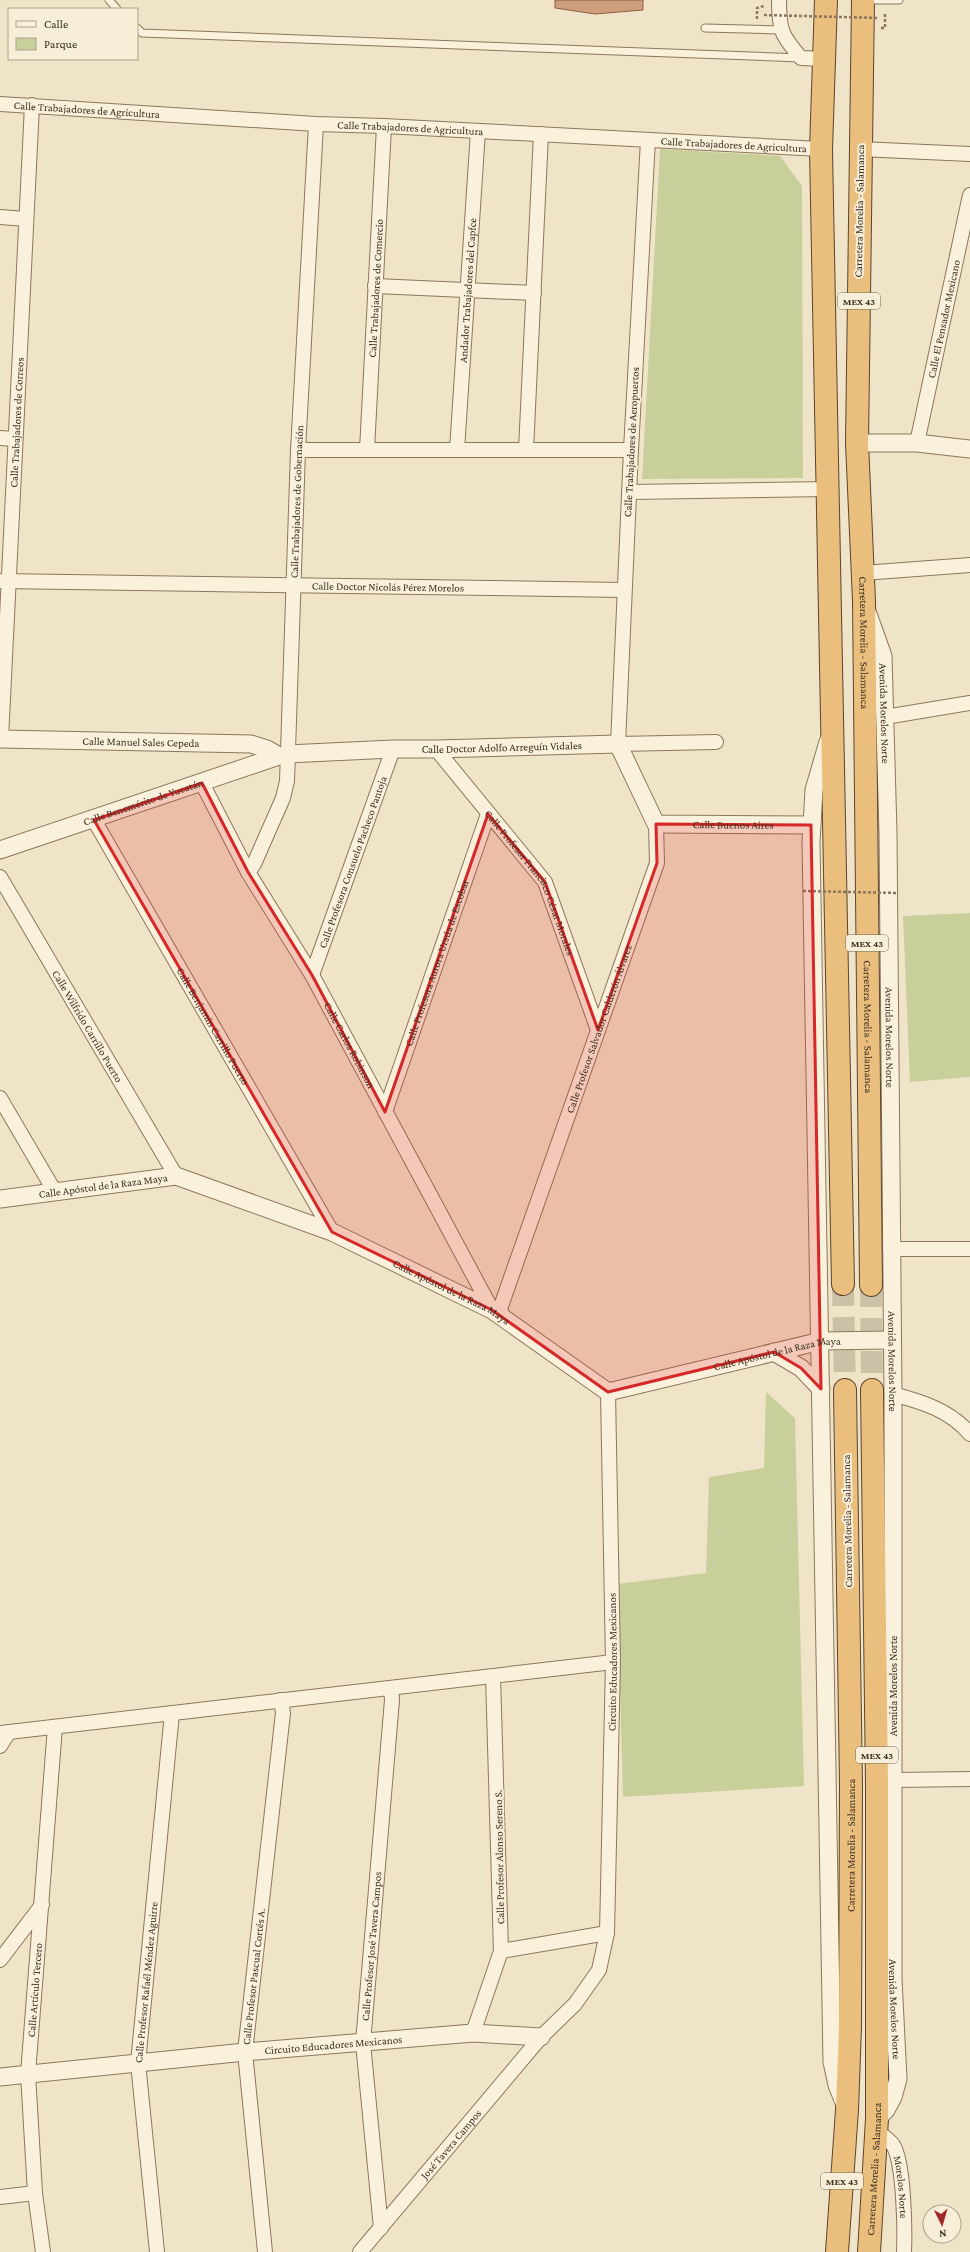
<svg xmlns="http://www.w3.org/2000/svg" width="970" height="2252" viewBox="0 0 970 2252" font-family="'Crimson Pro',serif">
	<rect width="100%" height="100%" fill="#f0e4c8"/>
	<path fill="#c9cf9b" d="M660,149L780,156L802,186L803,478L642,479Z
		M970,913V1077L910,1082L903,916Z
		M766,1392L795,1418L804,1786L623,1797L617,1584L706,1573L709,1477L764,1468Z"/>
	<path fill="#cf9f7d" stroke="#8d5f41" d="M555,0H643V10L595,14L555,8Z"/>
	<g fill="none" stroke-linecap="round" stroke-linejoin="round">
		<path stroke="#ccc0a6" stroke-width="22" stroke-dasharray="22 11" stroke-linecap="butt" d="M843,1284L845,1390
			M871,1285L872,1390"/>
		<g stroke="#8d765c" stroke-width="9">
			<path id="service" d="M109,0L117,9
				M865,0H899
				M137,28L142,33L801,58
				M705,28L780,30"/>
		</g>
		<g stroke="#8d765c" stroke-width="16">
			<g id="minor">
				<path d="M779,0C779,30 781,35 801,58L824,59"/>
				<path id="s1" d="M0,104L316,124L384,126L821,149"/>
				<path d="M648,140L631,450L618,744L716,742"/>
				<path d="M860,149L970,154"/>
				<path d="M0,217L25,219"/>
				<path d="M375,286L534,293"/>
				<path d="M0,438L15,439"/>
				<path id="s2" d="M917,443L970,195"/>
				<path d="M298,450H631"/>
				<path id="s3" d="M367,450L384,126"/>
				<path id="s4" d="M457,450L478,131"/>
				<path d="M526,450L541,134"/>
				<path d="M629,492L829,489"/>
				<path d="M863,573L970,565"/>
				<path id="s5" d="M0,581L624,590"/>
				<path d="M885,717L970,703"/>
				<path id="s6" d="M1,739L32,105"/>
				<path id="s7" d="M436,749L545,882L598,1030"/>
				<path id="s8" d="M202,783L248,872L312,975L492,1310"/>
				<path id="s9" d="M94,820L332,1232"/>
				<path id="s10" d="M248,872L254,864L283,798L287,781L298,450L316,124"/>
				<path id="s11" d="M0,877L176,1176"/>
				<path id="s12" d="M312,975L393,749"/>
				<path d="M0,1098L55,1192"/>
				<path id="s13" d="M385,1112L488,814"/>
				<path d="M890,1249H970"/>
				<path id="s14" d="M500,1316L501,1306L657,863L656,824"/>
				<path d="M893,1394C922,1402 950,1410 970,1434"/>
				<path d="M0,1733L613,1662"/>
				<path d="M0,1746L9,1732"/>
				<path d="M893,1780L970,1779"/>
				<path d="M501,1951L607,1933"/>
				<path d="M0,1960L42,1905"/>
				<path d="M473,2033L501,1951L493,1676"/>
				<path id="s15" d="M876,2130C881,2135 889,2139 893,2145C904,2162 905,2230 904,2252"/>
				<path d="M0,2197L35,2193"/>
				<path id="s16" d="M381,2228L363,2043L392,1700L391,1688"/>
				<path id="s17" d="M43,2252L35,2193L28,2074L55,1727"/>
				<path id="s18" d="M157,2252L138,2063L172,1713"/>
				<path id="s19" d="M265,2252L245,2052L283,1713L281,1700"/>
				<path id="s20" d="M360,2252L541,2037L575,2004L599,1970L607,1933L613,1662L608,1392"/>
			</g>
		</g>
		<g stroke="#8d765c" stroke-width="19">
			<g id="tertiary">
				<path d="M857,443H917L970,449"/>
				<path id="s21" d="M868,614L883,656L888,833L893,1394V1979L898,2079L893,2097L886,2110L877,2119"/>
				<path id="s22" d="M0,739L251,744L267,749L279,756"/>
				<path d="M828,742L814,790L811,842L832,2062L837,2085L845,2105"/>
				<path id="s23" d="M287,754L393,749H436L618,744L656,824L811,825"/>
				<path id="s24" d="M0,850L279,756"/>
				<path id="s25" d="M0,1199L176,1176L332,1232L492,1310L608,1392L821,1341L892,1340"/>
				<path d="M774,1352L801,1368L821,1389"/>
				<path id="s26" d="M0,2077L245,2052L473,2033L541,2037"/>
			</g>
		</g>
		<g stroke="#5b4430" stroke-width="24">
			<g id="trunk">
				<path d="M826,0L821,150L843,1284"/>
				<path id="s27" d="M863,0L857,443L864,601L871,1285"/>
				<path id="s28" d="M837,2252L847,2110L850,2027L851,1785L845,1390"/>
				<path id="s29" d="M869,2252L877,2119V1785L872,1390"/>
			</g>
		</g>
		<path stroke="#8d765c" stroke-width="2.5" stroke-dasharray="3 2" stroke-linecap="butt" d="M757,19V8L764,6
			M881,28H885V12"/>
		<use href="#service" stroke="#faf1dc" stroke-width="7"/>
		<use href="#minor" stroke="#faf1dc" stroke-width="14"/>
		<use href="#tertiary" stroke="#faf1dc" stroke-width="17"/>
		<use href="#trunk" stroke="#eabe7c" stroke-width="22"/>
		<path stroke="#8d765c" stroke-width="2.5" stroke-dasharray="3 2" stroke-linecap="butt" d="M764,15L879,18
			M803,891L898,893"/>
	</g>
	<path fill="#d62828" fill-opacity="0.2" stroke="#d62828" stroke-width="3" stroke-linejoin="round" d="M202,783L248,872L312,975L385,1112L488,814L545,882L598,1030L657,863L656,824L811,825L821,1389L801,1368L774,1352L608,1392L492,1310L332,1232L94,820Z"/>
	<g text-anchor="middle" stroke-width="4" stroke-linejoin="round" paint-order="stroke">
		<g fill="#f7eed8" stroke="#756857" stroke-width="1">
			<rect x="838" y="293" width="42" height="16" rx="3"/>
			<rect x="846" y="935" width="42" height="16" rx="3"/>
			<rect x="856" y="1747" width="42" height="16" rx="3"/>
			<rect x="821" y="2173" width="42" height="16" rx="3"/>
		</g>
		<g font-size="10" font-weight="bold" fill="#3d2e20">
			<text x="859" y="305">MEX 43</text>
			<text x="867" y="947">MEX 43</text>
			<text x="877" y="1759">MEX 43</text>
			<text x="842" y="2185">MEX 43</text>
		</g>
		<g font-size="11" fill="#3d2e20" stroke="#f7eed8">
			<text dy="4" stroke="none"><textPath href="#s1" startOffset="87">Calle Trabajadores de Agricultura</textPath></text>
			<text dy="4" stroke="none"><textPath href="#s1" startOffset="411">Calle Trabajadores de Agricultura</textPath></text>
			<text dy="4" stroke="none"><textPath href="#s1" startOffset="735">Calle Trabajadores de Agricultura</textPath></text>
			<text transform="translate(859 211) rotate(-89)" y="4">Carretera Morelia - Salamanca</text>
			<text dy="4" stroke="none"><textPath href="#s3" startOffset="162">Calle Trabajadores de Comercio</textPath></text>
			<text dy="4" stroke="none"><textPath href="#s4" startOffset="160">Andador Trabajadores del Capfce</textPath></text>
			<text dy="4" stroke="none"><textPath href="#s2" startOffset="127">Calle El Pensador Mexicano</textPath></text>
			<text dy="4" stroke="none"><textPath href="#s6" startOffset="317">Calle Trabajadores de Correos</textPath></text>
			<text transform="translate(631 442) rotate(-87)" y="4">Calle Trabajadores de Aeropuertos</text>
			<text dy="4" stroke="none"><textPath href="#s10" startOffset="379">Calle Trabajadores de Gobernación</textPath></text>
			<text dy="4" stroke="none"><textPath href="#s5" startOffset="388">Calle Doctor Nicolás Pérez Morelos</textPath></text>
			<text dy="4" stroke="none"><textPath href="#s27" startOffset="643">Carretera Morelia - Salamanca</textPath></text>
			<text dy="4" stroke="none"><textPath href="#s21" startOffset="102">Avenida Morelos Norte</textPath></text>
			<text dy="4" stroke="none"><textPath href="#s22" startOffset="141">Calle Manuel Sales Cepeda</textPath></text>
			<text dy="4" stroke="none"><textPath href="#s23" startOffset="215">Calle Doctor Adolfo Arreguín Vidales</textPath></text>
			<text dy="4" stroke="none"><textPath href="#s24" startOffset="151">Calle Benemérito de Yucatán</textPath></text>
			<text dy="4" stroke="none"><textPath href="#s23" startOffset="497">Calle Buenos Aires</textPath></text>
			<text dy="4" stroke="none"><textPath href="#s12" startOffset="120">Calle Profesora Consuelo Pacheco Pantoja</textPath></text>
			<text dy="4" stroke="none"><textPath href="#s7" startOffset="165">Calle Profesor Francisco César Morales</textPath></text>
			<text dy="4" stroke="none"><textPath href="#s13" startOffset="158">Calle Profesora Aurora Ursúa de Escobar</textPath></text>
			<text dy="4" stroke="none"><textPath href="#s9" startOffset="238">Calle Benjamín Carrillo Puerto</textPath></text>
			<text dy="4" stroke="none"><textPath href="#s27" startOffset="1027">Carretera Morelia - Salamanca</textPath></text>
			<text dy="4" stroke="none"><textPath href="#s11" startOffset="173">Calle Wilfrido Carrillo Puerto</textPath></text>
			<text dy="4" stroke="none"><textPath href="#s14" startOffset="304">Calle Profesor Salvador Calderón Álvarez</textPath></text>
			<text dy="4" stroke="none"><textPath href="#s21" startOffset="426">Avenida Morelos Norte</textPath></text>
			<text dy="4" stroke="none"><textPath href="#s8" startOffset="301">Calle Carlos Robinson</textPath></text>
			<text dy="4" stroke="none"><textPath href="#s25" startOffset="104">Calle Apóstol de la Raza Maya</textPath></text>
			<text dy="4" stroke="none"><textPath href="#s25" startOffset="477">Calle Apóstol de la Raza Maya</textPath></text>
			<text dy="4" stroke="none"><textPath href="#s25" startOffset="837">Calle Apóstol de la Raza Maya</textPath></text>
			<text dy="4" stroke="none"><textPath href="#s21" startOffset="750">Avenida Morelos Norte</textPath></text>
			<text transform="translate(847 1521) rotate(-91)" y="4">Carretera Morelia - Salamanca</text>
			<text dy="4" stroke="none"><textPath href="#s20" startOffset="679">Circuito Educadores Mexicanos</textPath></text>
			<text transform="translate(893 1686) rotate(-90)" y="4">Avenida Morelos Norte</text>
			<text dy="4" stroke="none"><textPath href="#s28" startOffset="407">Carretera Morelia - Salamanca</textPath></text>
			<text transform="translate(499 1857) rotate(-91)" y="4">Calle Profesor Alonso Sereno S.</text>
			<text dy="4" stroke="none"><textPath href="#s16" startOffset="283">Calle Profesor José Tavera Campos</textPath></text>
			<text dy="4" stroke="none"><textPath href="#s19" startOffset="277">Calle Profesor Pascual Cortés A.</textPath></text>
			<text dy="4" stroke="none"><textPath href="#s18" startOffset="271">Calle Profesor Rafaél Méndez Aguirre</textPath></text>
			<text dy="4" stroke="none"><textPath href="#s17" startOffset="263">Calle Artículo Tercero</textPath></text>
			<text dy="4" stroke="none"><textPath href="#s21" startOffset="1398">Avenida Morelos Norte</textPath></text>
			<text dy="4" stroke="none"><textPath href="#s26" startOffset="335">Circuito Educadores Mexicanos</textPath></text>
			<text dy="4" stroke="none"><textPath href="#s20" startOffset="141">José Tavera Campos</textPath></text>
			<text dy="4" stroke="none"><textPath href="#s29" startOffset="83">Carretera Morelia - Salamanca</textPath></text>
			<text dy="4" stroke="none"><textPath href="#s15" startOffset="66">Morelos Norte</textPath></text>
		</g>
	</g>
	<rect x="8" y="8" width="130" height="52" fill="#f7eed8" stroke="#ada18e"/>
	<rect x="16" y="21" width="20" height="6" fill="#faf1dc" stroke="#ada18e"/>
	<text x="44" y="28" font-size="12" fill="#3d2e20">Calle</text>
	<rect x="16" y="38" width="20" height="12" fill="#c9cf9b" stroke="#ada18e"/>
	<text x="44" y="48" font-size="12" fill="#3d2e20">Parque</text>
	<g transform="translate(942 2224) rotate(175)"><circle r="19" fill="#f7eed8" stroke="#ada18e"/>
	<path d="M0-3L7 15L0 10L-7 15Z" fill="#9e2a2b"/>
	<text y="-6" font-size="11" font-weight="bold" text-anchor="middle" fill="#3d2e20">N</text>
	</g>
</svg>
